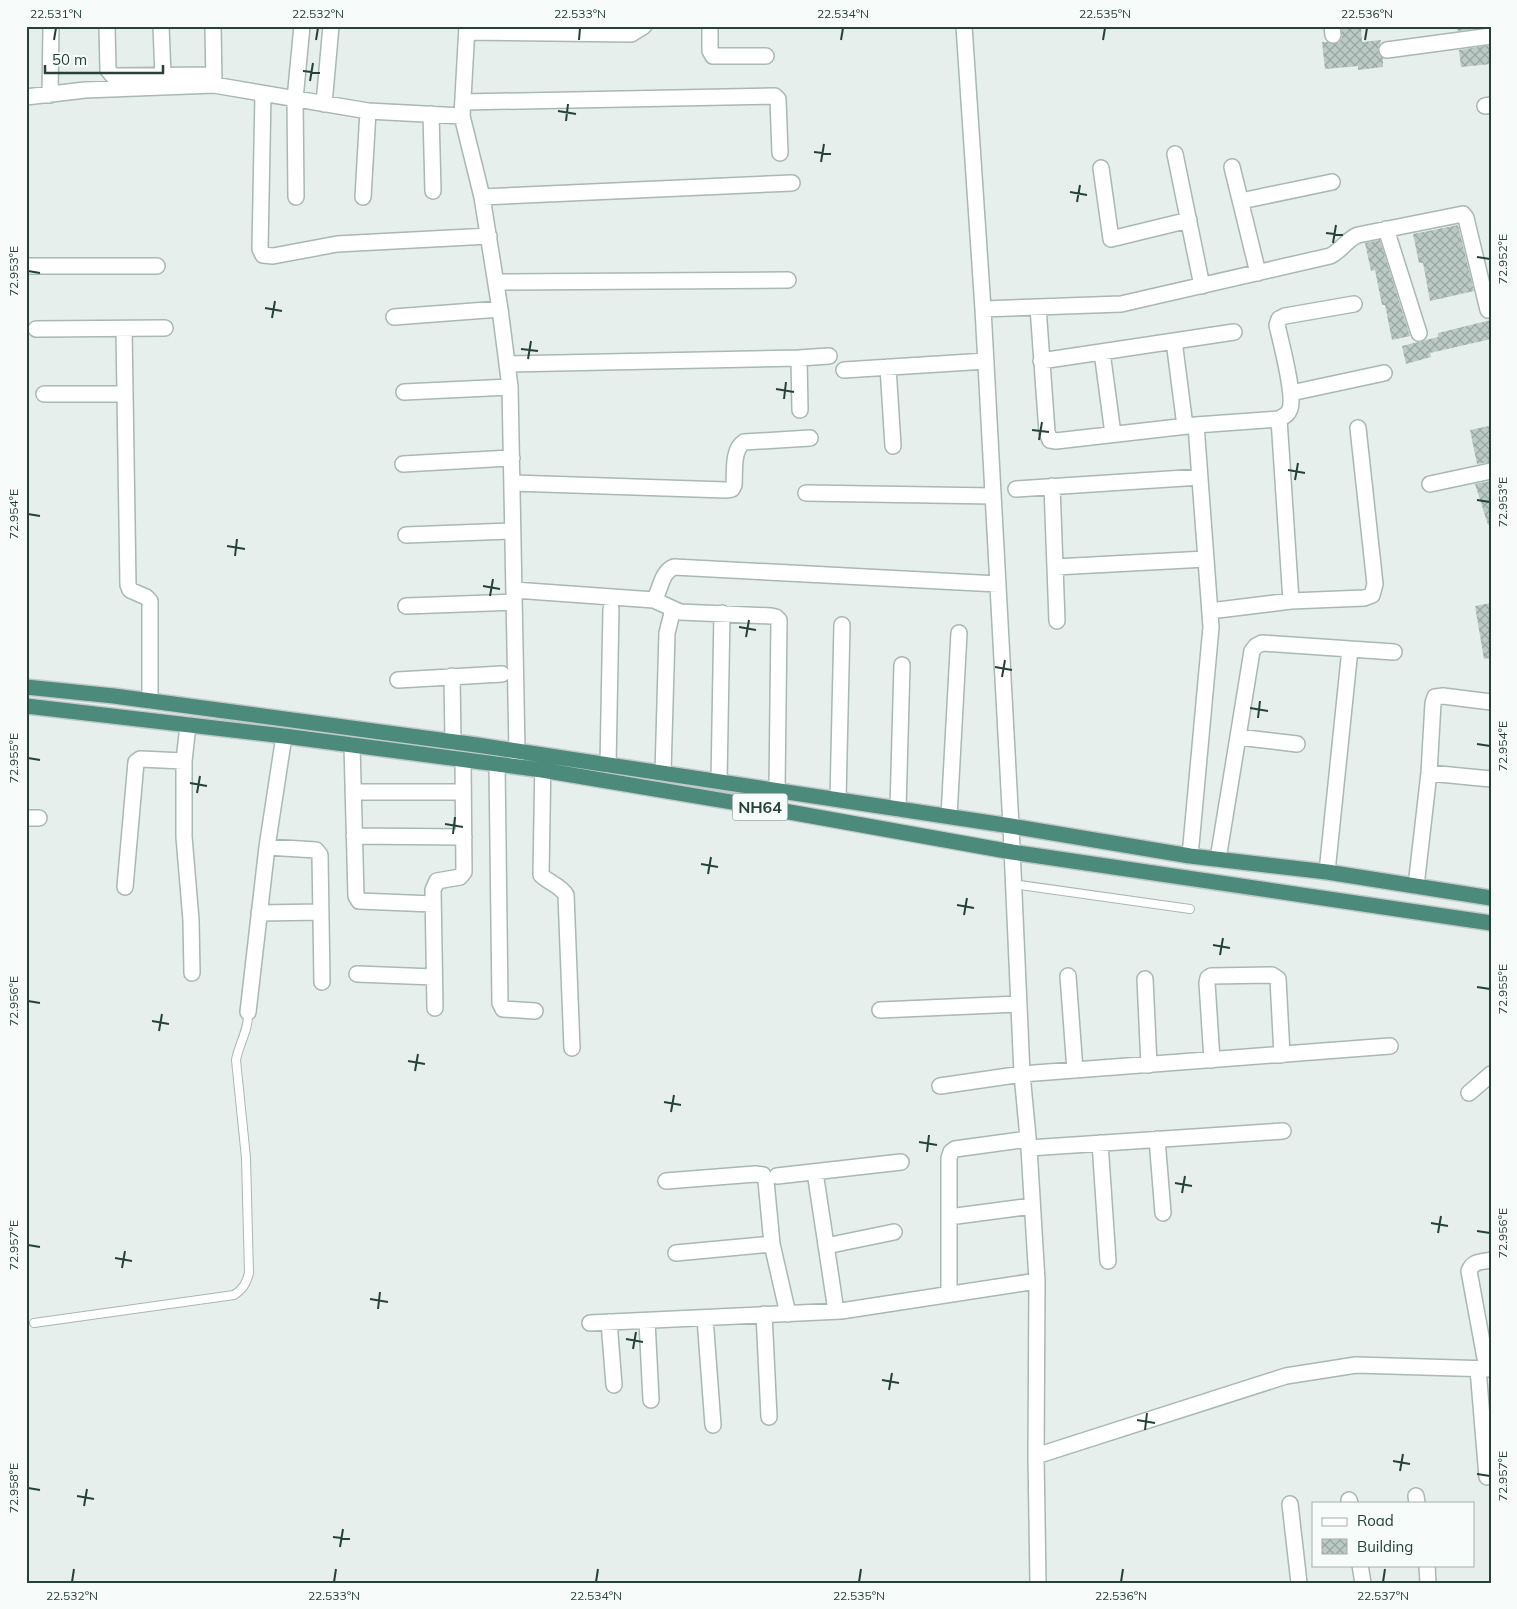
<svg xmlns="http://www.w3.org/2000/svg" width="1517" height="1609" viewBox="0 0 1517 1609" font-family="Mulish,sans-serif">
	<defs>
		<pattern id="building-cross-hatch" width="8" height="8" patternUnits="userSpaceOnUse" patternTransform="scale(1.25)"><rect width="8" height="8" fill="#bbcac4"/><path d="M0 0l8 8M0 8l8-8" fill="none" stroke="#98a6a0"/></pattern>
	</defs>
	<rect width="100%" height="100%" fill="#e6efeb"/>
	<path fill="url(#building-cross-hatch)" d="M1341,26H1361L1362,42L1381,40L1378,51L1383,58V67L1358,70V66L1325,69L1322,42H1327L1334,44L1339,42L1342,38Z
		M1457,26H1491V27L1457,31Z
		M1491,45V64L1461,67L1459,50Z
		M1458,225L1474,291L1430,301L1423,263H1419L1413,234Z
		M1380,240L1410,336L1392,340L1385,305H1382L1375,270L1371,271L1365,243Z
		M1491,320V339L1430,353L1431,357L1406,364L1402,346L1438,337V333Z
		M1489,426L1491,462L1477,464L1470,430Z
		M1491,481V525H1488L1475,484Z
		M1491,603V658L1484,659L1475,606Z"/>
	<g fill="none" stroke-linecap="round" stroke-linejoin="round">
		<g stroke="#a8b8b2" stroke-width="10">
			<path id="service" d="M1013,884L1190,909
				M34,1323L234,1295C243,1289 246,1284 249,1273L246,1158L236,1060C239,1043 249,1030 248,1012"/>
		</g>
		<g stroke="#a8b8b2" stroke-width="18">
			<path id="minor" d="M107,26L108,70L113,76L207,75
				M161,26L163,76
				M213,26L214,85
				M467,26L462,116L482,197L500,309L510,387L517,751L516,766
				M710,26V51L713,56H766
				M964,26L983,309L1011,826L1022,1074L1029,1148L1037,1281L1036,1456L1038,1583
				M1332,26L1333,35
				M467,32L631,34L644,26
				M1387,50L1491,36
				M263,94L260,249L263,255L273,256L337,244L489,236
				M50,95L51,26
				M26,97L85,90L214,85L368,111L462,116
				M463,102L775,96L778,99L780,153
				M324,104L331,26
				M1485,106L1491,105
				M431,114L433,191
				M1175,154L1202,286
				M1232,167L1258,273
				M1101,168L1111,239L1189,220
				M296,197L295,99L302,26
				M363,197L368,111
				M482,197L792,183
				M1241,201L1332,182
				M1386,229L1419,333
				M26,266H157
				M496,282L788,280
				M1038,307L1047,432L1050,440L1056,441L1196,425L1279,419C1284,416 1288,415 1290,409C1295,394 1281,343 1277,325L1279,319L1285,316L1354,304
				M983,309L1121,304L1330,256C1341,251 1347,239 1358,235L1463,214L1466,218L1488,310
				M394,317L500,309
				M36,329L165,328
				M124,329L128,585L130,590L146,597L150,601V701
				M1174,341L1185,426
				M1102,352L1113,434
				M799,358L800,410
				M1041,361L1234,332
				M508,364L799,358L829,356
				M888,367L893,446
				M844,370L986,361
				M404,392L510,387
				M1291,393L1384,373
				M44,394H125
				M1279,419L1291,601
				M403,464L512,458
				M513,483L726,490L732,489L734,485C735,472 732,450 744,442L810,438
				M1430,484L1491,471
				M1052,486L1057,621
				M1016,489L1200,477
				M806,493L993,496
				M406,535L512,531
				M1055,567L1206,559
				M514,590L654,600C661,589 661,572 674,567L998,584
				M654,600L680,612L771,616L776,617L779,620L777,790
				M406,606L514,602
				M1210,611L1291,601L1364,598L1372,595L1375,584L1358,428
				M452,676L453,742
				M398,680L502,674
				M188,725L184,761V837L191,920L192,973
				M1238,737L1297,744
				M352,745L356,896L359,901L433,904
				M543,757L541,875C549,883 560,885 566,895L572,1048
				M497,764L500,1003L503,1009L535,1011
				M608,765L611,609
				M663,773L667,633L673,609
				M1429,773L1491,779
				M719,781L722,613
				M353,792H463
				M838,799L842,625
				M898,809L902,665
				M949,816L959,633
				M26,818H39
				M354,836L464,837
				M267,847L316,850L320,855L322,982
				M1190,856L1211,627L1196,425
				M1218,859L1252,651L1256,646L1262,643L1394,652
				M1327,872L1350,649
				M1416,886L1429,773L1433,703L1435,697L1443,696L1491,702
				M125,887L136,762L140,759L184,761
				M259,913L321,912
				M357,974L434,977
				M1068,976L1075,1070
				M1145,979L1149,1065
				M435,1008L433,890L437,881L460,877L464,872L463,760
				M880,1010L1019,1004
				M248,1012L267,847L284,736
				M1212,1060L1207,983L1208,978L1211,976L1272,975L1278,979L1282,1055
				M940,1086L1022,1074L1390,1046
				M1469,1093L1491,1074
				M1157,1139L1163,1213
				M1100,1143L1108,1261
				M1029,1148L1283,1131
				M815,1172L836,1311
				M777,1176L901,1162
				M666,1181L755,1174L763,1175L766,1181L772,1244L788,1314
				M949,1217L1032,1206
				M826,1246L894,1232
				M676,1253L772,1244
				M949,1294V1158L951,1152L955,1149L1028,1139
				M764,1314L769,1417
				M705,1318L713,1425
				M647,1321L651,1400
				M609,1322L614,1385
				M590,1323L841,1311L1037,1281
				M1478,1369L1487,1477
				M1487,1369L1469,1271C1473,1261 1481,1262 1491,1260
				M1036,1456L1286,1376L1356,1365L1491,1369
				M1416,1496L1417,1503
				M1349,1500L1350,1503
				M1290,1504L1299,1583
				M1360,1565L1363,1583
				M1427,1565L1428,1583"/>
		</g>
		<g stroke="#c2cac8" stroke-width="18">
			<path id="trunk" d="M26,687L114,696L477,745L1011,826L1190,856L1327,872L1491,898
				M26,706L284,736L542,770L767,808L1012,852L1491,923"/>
		</g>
		<use href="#service" stroke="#fff" stroke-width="8"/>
		<use href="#minor" stroke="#fff" stroke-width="15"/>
		<use href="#trunk" stroke="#4c8a7c" stroke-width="15"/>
	</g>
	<path fill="none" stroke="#24423a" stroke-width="2" d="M54,40L56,28M316,40L318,28M579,40L580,28M841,40L843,28M1103,40L1105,28M1365,40L1367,28M303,71L320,73M310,81L313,63M558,111L576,114M566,121L568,104M814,152L831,154M821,162L824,144M1070,192L1087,195M1077,202L1080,185M1326,233L1343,235M1333,243L1336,225M1477,257L1490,259M28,271L40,273M265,308L282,311M272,318L275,301M521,349L538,351M528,359L531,341M776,389L794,392M784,399L786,382M1032,430L1049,432M1039,440L1042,422M1288,470L1305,473M1295,480L1298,463M1477,500L1490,502M28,514L40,516M227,546L245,549M235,556L237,539M483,586L500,589M490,596L493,579M739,627L756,630M746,637L749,620M995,667L1012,670M1002,677L1005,660M1250,708L1268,711M1258,718L1260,701M1477,744L1490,746M28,758L40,760M190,783L207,786M197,793L200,776M445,824L463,827M453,834L455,817M701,864L718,867M708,874L711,857M957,905L974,908M964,915L967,898M1213,945L1230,948M1220,955L1223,938M1477,987L1490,989M28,1001L40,1003M152,1021L169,1024M159,1031L162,1014M408,1061L425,1064M415,1071L418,1054M664,1102L681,1105M671,1112L674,1095M919,1142L937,1145M927,1152L929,1135M1175,1183L1192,1186M1182,1193L1185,1176M1431,1223L1448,1226M1477,1231L1490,1233M1438,1233L1441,1216M28,1245L40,1247M115,1258L132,1261M122,1268L125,1251M370,1299L388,1302M378,1309L380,1292M626,1339L643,1342M633,1349L636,1332M882,1380L899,1383M889,1390L892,1373M1137,1420L1155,1423M1145,1430L1147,1413M1393,1461L1410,1464M1400,1471L1403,1454M1477,1474L1490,1476M28,1488L40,1490M77,1496L94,1499M84,1506L87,1489M333,1537L350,1539M340,1547L343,1529M72,1582L74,1569M334,1582L336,1569M596,1582L598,1569M859,1582L861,1569M1121,1582L1123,1569M1383,1582L1385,1569"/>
	<g text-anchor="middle" stroke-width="4.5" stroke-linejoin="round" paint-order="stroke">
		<rect fill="#f7fbf9" stroke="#637a73" stroke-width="1" x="732.5" y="793.5" width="55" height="27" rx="4"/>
		<g font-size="16" font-weight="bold" fill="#24423a">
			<text x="760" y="813">NH64</text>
		</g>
	</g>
	<rect width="1517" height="1609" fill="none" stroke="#f7fbf9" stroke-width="55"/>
	<rect x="1312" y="1502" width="162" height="65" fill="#f7fbf9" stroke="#a3b1ad"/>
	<rect x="1322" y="1518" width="25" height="8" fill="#ffffff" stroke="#a3b1ad"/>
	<text x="1357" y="1526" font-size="15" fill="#24423a">Road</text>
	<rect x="1322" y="1539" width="25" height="15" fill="url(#building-cross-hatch)" stroke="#a3b1ad"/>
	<text x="1357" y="1552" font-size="15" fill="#24423a">Building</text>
	<path d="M45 65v8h118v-8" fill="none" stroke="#24423a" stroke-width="2.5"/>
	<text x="52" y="65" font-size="15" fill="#24423a" stroke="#f7fbf9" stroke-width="4" paint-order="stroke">50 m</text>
	<rect x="28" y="28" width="1462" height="1554" fill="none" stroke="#24423a" stroke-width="2"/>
	<g font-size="12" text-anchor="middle" fill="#24423a">
		<text x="56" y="18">22.531°N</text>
		<text x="318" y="18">22.532°N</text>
		<text x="580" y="18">22.533°N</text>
		<text x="843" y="18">22.534°N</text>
		<text x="1105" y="18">22.535°N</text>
		<text x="1367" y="18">22.536°N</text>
		<text transform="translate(1503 259) rotate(-90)" y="4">72.952°E</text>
		<text transform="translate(14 271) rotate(-90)" y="4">72.953°E</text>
		<text transform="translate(1503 502) rotate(-90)" y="4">72.953°E</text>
		<text transform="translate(14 514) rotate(-90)" y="4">72.954°E</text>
		<text transform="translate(1503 746) rotate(-90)" y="4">72.954°E</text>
		<text transform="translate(14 758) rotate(-90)" y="4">72.955°E</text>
		<text transform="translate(1503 989) rotate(-90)" y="4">72.955°E</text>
		<text transform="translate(14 1001) rotate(-90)" y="4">72.956°E</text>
		<text transform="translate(1503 1233) rotate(-90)" y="4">72.956°E</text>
		<text transform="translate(14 1245) rotate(-90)" y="4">72.957°E</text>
		<text transform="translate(1503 1476) rotate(-90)" y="4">72.957°E</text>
		<text transform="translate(14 1488) rotate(-90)" y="4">72.958°E</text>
		<text x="72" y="1600">22.532°N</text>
		<text x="334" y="1600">22.533°N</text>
		<text x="596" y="1600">22.534°N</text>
		<text x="859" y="1600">22.535°N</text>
		<text x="1121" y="1600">22.536°N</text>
		<text x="1383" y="1600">22.537°N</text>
	</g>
</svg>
